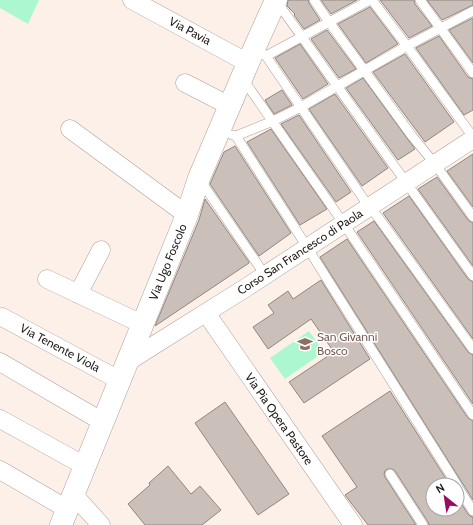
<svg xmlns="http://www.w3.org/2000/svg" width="473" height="525" viewBox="0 0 473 525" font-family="Cabin,sans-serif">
	<rect width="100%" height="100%" fill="#fcf0e9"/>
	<path fill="#acf6d0" d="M0,0H39L28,24L0,8Z
		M309,331L324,352L285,379L270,358Z"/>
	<path fill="#cbbfb9" stroke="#928681" d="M288,0H308L309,3L320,20L304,29L294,15L295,14L287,6Z
		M321,0H357L331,14Z
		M380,0H414L415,4L432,26L409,38Z
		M427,0H473V5L442,20Z
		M370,7L398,44L366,63L338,24Z
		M473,18V63L449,30Z
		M327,30L356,69L339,78L311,39Z
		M439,36L468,77L473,79V110L464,115L416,48Z
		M300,44L328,84L303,99L275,58Z
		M405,54L454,122L425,142L373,72Z
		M363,78L415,149L398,160L346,88Z
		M282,90L292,105L274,114L265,100Z
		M335,94L388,168L362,186L309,109Z
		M299,115L351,192L336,202L281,124Z
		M271,129L327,209L300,225L247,142Z
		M235,146L291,233L259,256L210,184L224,152Z
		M473,154V207L447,171Z
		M437,177L468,220L473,223V266L418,189Z
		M409,196L468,279L473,282V339L383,213Z
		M205,199L249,262V263L155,326L199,220Z
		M374,221L468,352L473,355V404L357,232Z
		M347,239L468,418L473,421V500L320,257Z
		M321,280L370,359L304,403L289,382L334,352L311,319L268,349L253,327L274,313L268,305L288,291L293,299Z
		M390,391L450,485H433V509H457V497L468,514L470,516L473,517V525H429L428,522L395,471L392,469H387L385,471L384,474L385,477L416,525H368L345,495L357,487L322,436Z
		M225,402L289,494L258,515L195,423Z
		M168,466L191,494L200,486L221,510L202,525H145L128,504L150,485L149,483Z"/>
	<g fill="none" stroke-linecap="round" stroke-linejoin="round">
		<g stroke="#aca09a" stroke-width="10">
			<path id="lane" d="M314,0L329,22L412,136L435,164L473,217
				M372,0L407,46L473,137
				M420,0L473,73
				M277,2L473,276
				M254,49L266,56L369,207L378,217L473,349
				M266,56L370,0
				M243,79L344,224L473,415
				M232,135L236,136L273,121L301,107L407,46L473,11
				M236,136L307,247L457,485
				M200,180L265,275
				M390,474L423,525
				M457,486L473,511"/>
		</g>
		<g stroke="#aca09a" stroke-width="19">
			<path id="street" d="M132,0L248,63
				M185,83L230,106
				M70,129L187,215
				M47,279L142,324
				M78,294L101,250
				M206,313L353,525
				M2,317L119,380
				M0,362L103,422
				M126,363L159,342L247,287L473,139
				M0,419L85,466
				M0,470L67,509
				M73,494L101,525"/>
		</g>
		<g stroke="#aca09a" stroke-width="23">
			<path id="secondary" d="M61,525L187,215L199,178L254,49L276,0"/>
		</g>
		<use href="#lane" stroke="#fff" stroke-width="9"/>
		<use href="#street" stroke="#fff" stroke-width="18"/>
		<use href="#secondary" stroke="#fff" stroke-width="22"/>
	</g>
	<defs>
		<g id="school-bare" transform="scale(1.2)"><path d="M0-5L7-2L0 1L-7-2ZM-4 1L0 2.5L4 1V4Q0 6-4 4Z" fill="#8d6e63" stroke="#fff" stroke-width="2.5" paint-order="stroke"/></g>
	</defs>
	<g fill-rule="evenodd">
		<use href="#school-bare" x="305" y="344"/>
	</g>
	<g text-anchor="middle" stroke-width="3" stroke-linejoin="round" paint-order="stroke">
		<g font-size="12" fill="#221d1b" stroke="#fff">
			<text transform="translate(190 31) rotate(28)" y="4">Via Pavia</text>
			<text transform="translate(300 252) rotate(-33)" y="4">Corso San Francesco di Paola</text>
			<text transform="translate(168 262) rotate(-68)" y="4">Via Ugo Foscolo</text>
			<text transform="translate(60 348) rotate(28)" y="4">Via Tenente Viola</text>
			<text transform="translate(279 419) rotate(55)" y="4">Via Pia Opera Pastore</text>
		</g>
		<g font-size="12" fill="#785e54" stroke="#fff" text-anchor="start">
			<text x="317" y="341">San Givanni<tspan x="317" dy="14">Bosco</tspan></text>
		</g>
	</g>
	<g transform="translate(445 497) rotate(330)"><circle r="19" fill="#ffffff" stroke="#a7a5a4"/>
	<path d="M0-3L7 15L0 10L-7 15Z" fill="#970d61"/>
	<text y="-6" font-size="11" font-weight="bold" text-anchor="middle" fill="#221d1b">N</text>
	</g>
</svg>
